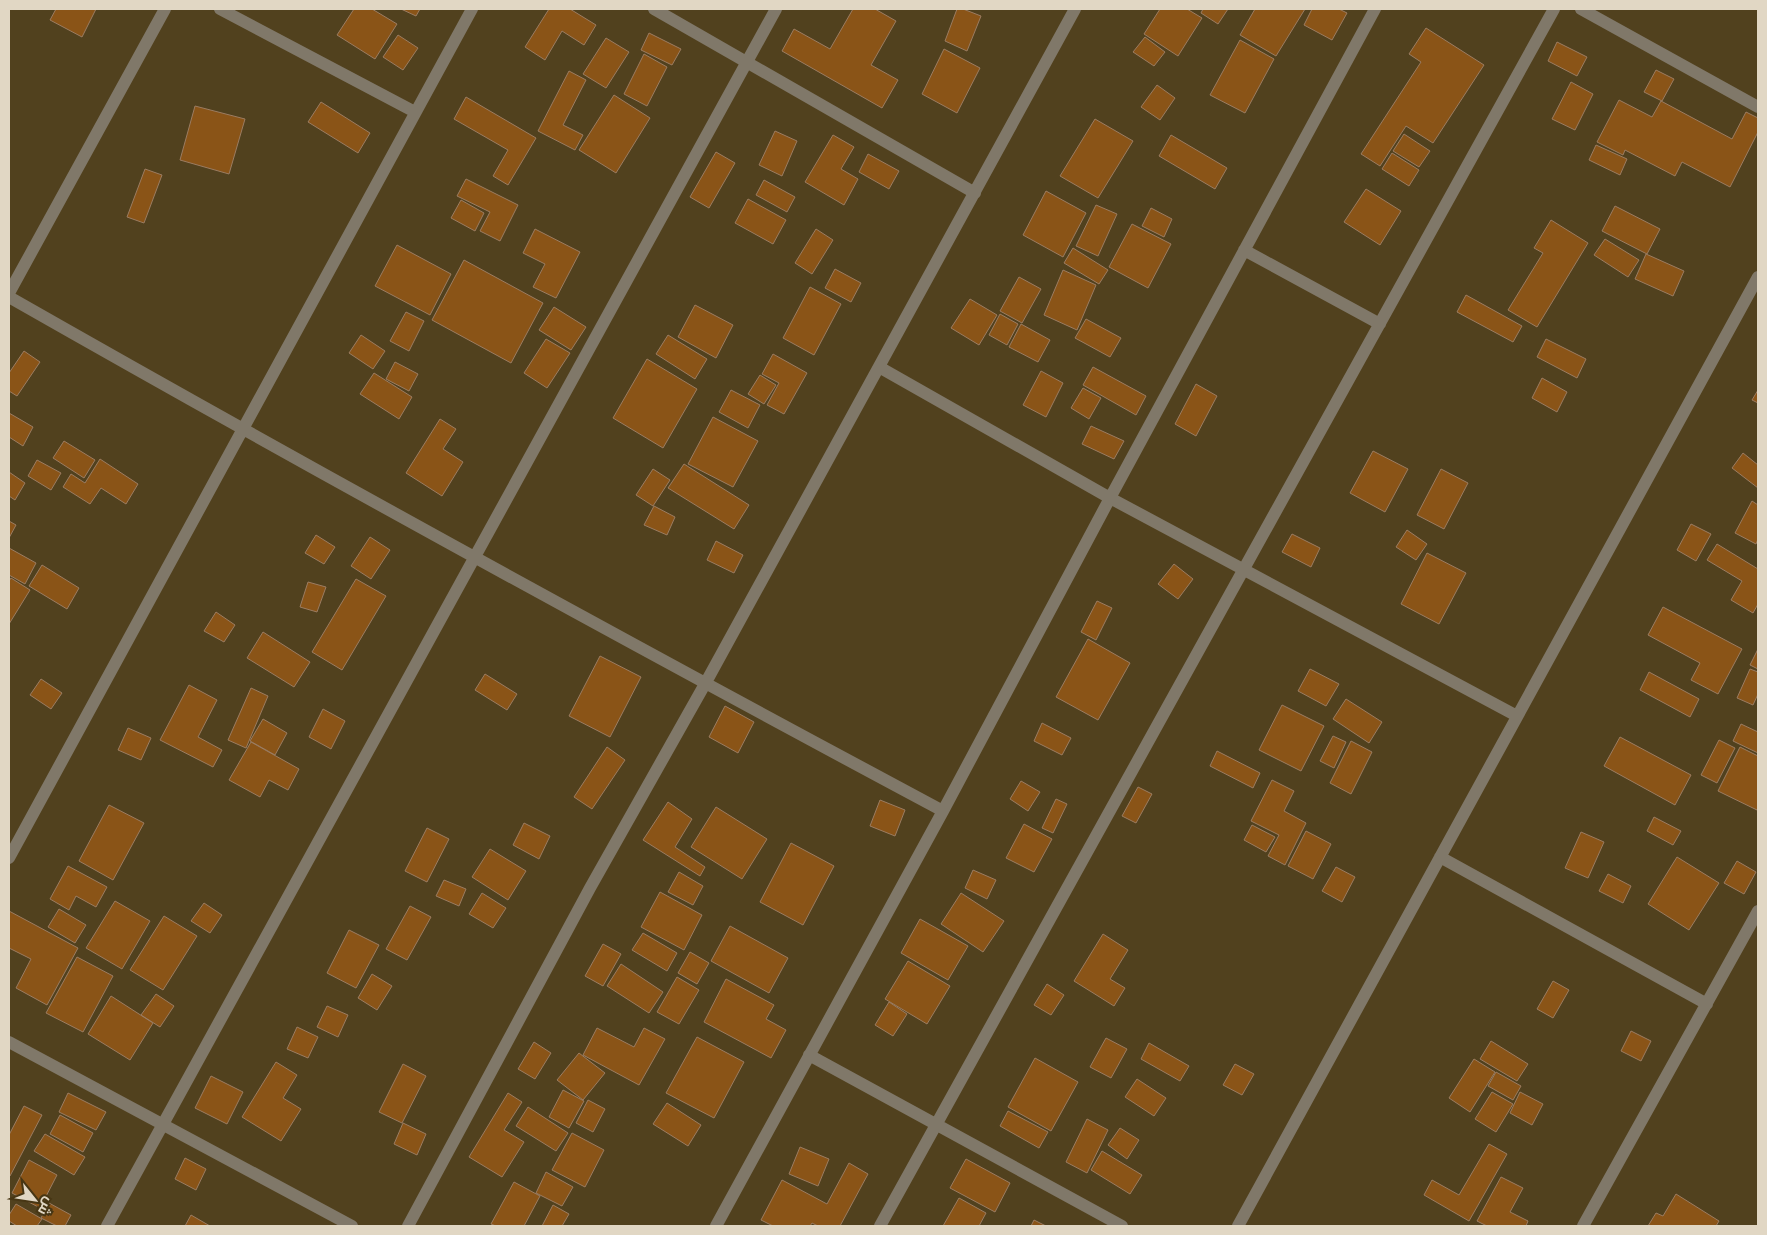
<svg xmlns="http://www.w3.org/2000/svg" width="1767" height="1235" viewBox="0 0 1767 1235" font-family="'Fira Sans',Cairo,sans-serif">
	<rect width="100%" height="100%" fill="#51411e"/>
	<path fill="#8a5417" stroke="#9b7c61" d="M56,9H96L82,37L50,20Z
		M354,9H372L397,24L375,59L337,35Z
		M401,9H420L416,16Z
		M549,9H570L596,25L584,45L562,31L545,60L525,47Z
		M853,9H875L896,21L871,65L898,80L882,108L782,51L794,29L830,49Z
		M957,9H963L981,16L967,51L945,41Z
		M1160,9H1187L1202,18L1178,56L1144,34Z
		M1203,9H1228L1218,24L1201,13Z
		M1255,9H1305L1276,56L1240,35Z
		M1312,9H1339L1347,13L1332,40L1304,25Z
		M1426,28L1484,65L1433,143L1406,126L1380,166L1361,154L1421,62L1409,54Z
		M649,33L681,49L672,65L641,50Z
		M398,35L418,48L403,70L383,57Z
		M1145,37L1165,52L1154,66L1133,52Z
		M606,38L629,52L606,88L583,74Z
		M1240,40L1274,59L1245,113L1210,95Z
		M1557,42L1587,57L1577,76L1548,61Z
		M944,49L980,68L957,113L922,94Z
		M644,54L667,67L647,106L624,94Z
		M1656,70L1674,79L1662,101L1644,92Z
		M569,71L586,80L563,125L583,135L575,150L538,131Z
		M1571,82L1593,94L1575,130L1552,119Z
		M1157,85L1175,98L1160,120L1141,107Z
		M614,95L650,118L616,173L579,150Z
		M466,97L536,138L508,185L493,176L508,150L454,119Z
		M1619,100L1652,117L1661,101L1732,139L1746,112L1758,118V132L1730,187L1682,162L1675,176L1625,150L1623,155L1597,142Z
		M321,102L370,133L358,153L308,122Z
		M195,106L245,119L229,174L180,160Z
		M1095,119L1133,141L1098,198L1060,176Z
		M775,131L797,141L782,176L759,165Z
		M1404,134L1430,151L1419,167L1393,151Z
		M833,135L854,147L841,169L858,179L844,205L805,182Z
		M1171,135L1227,168L1215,189L1159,156Z
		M1596,145L1627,159L1620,175L1589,160Z
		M716,152L735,163L709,208L690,197Z
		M1392,153L1419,170L1409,186L1382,169Z
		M868,154L899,171L889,189L859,172Z
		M145,169L162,175L144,223L127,217Z
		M466,179L518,205L500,241L480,231L490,212L457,196Z
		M764,180L795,197L787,212L756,195Z
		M1366,189L1401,211L1380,245L1344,222Z
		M1046,191L1086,213L1063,257L1023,235Z
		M748,199L786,220L773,244L735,223Z
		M461,200L484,213L475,231L451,218Z
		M1096,205L1117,214L1098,256L1076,246Z
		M1615,206L1660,229L1647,254L1602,231Z
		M1151,208L1172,219L1164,237L1142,226Z
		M1551,220L1588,243L1537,327L1508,310L1543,253L1534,248Z
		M1132,224L1171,244L1148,288L1109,267Z
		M535,229L580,252L556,298L533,287L545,264L523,253Z
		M816,229L833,240L812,274L795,263Z
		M1605,239L1639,260L1628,277L1594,255Z
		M397,245L451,274L430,315L375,286Z
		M1073,248L1108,270L1099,284L1064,263Z
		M1646,254L1684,271L1673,296L1635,279Z
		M464,260L543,303L511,363L432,320Z
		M835,269L861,283L851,302L825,288Z
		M1063,270L1096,285L1077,330L1044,315Z
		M1019,277L1041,289L1022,323L1000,311Z
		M810,287L841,304L814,355L783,338Z
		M1466,295L1522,326L1513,342L1457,312Z
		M970,299L997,315L979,345L951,328Z
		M695,305L733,325L716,358L678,337Z
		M554,307L586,327L571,350L539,330Z
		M406,312L424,321L409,351L390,341Z
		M1000,314L1018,324L1007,345L989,335Z
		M1086,319L1121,338L1110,357L1075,338Z
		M1021,324L1050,340L1038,362L1009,347Z
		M361,335L385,351L373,369L349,353Z
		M668,335L707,359L695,379L656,354Z
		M546,339L570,353L547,388L524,373Z
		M1546,339L1586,359L1577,378L1537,357Z
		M24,351L40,362L17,396L9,391V373Z
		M773,354L807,373L784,414L767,405L779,383L762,374Z
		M647,359L697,389L663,448L613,418Z
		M395,362L418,374L409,391L386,379Z
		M1093,367L1146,396L1136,415L1083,385Z
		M1041,371L1063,383L1046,417L1023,405Z
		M374,373L412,397L399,419L360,394Z
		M760,375L776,385L764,404L748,394Z
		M1542,378L1567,392L1557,412L1532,398Z
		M1196,384L1217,396L1196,436L1175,424Z
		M1083,388L1101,398L1089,419L1071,408Z
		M731,390L760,405L748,428L719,412Z
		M1758,390V403L1752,400Z
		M9,413L33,427L23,446L9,437Z
		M713,417L758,441L733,487L688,464Z
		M440,419L456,429L443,449L463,462L442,496L406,473Z
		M1091,426L1124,441L1114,459L1082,444Z
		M64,441L95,460L84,478L53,458Z
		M1373,451L1408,469L1385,512L1350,493Z
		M1743,453L1758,465V488L1732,468Z
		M100,459L138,484L126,504L101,488L90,504L63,487L71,474L85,483Z
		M37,460L61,473L51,490L28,476Z
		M684,464L749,505L734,529L668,488Z
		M653,469L670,480L653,506L636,495Z
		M1441,469L1468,483L1444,529L1417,515Z
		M9,472L25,483L15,500L9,496Z
		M1752,501L1758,505V539L1756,544L1735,533Z
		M654,506L675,517L667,535L644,525Z
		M9,521L16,525L9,538Z
		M1691,524L1711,534L1696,561L1677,550Z
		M1407,530L1427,544L1416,560L1396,547Z
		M1292,534L1320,548L1311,567L1282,552Z
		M316,535L335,547L324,564L305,553Z
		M370,537L390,550L371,579L351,566Z
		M716,541L743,555L734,573L707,560Z
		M1717,544L1758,569V604L1753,613L1731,600L1742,581L1707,560Z
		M9,548L36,563L25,584L9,575Z
		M1427,553L1466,573L1439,624L1401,604Z
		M1174,564L1193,579L1178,599L1158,584Z
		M42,565L79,588L67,609L29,586Z
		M11,578L30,590L9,624V581Z
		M356,579L386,596L342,670L312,652Z
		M308,582L326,587L317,612L300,607Z
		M1097,601L1112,608L1096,640L1081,632Z
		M1663,607L1742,649L1718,694L1691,680L1700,663L1648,635Z
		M216,612L235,625L224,642L204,631Z
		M263,632L310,662L294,687L247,658Z
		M1088,639L1130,663L1098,720L1056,697Z
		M1758,649V669L1750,665Z
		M600,656L641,677L610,737L569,716Z
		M1310,669L1339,684L1326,706L1298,691Z
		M1750,669L1758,672V694L1753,705L1737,698Z
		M1649,672L1699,699L1690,717L1640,690Z
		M485,674L517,694L507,710L475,690Z
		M41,679L62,693L51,709L30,695Z
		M189,685L217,700L198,737L222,750L213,767L160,740Z
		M251,688L268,696L246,748L228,740Z
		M1346,699L1382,722L1369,743L1333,719Z
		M1282,705L1324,726L1301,771L1259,750Z
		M725,706L754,722L738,753L709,737Z
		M323,709L345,721L331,749L309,737Z
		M263,719L287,733L275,755L250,741Z
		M1042,723L1071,738L1062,755L1034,741Z
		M1741,724L1758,732V753L1733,741Z
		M128,728L151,738L141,760L118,750Z
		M1333,736L1346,742L1334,768L1320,761Z
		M1620,737L1691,775L1675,805L1604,766Z
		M1719,740L1735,748L1717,783L1701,775Z
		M1351,741L1372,752L1351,794L1330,783Z
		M251,742L299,769L288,790L269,780L260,797L229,780Z
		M607,747L625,760L592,809L574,797Z
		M1740,747L1758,756V807L1757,810L1718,791Z
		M1217,751L1260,773L1253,788L1210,766Z
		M1272,780L1294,791L1284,811L1306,823L1285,865L1268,856L1279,835L1251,821Z
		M1021,781L1040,792L1028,811L1010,799Z
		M1138,787L1152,794L1136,823L1122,816Z
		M1056,799L1067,804L1053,833L1042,828Z
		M880,800L905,810L895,836L870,826Z
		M668,802L692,819L675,847L705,867L700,876L643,840Z
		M109,805L144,823L113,880L79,861Z
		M716,807L767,839L742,879L691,847Z
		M1654,817L1681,831L1673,845L1647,831Z
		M524,823L550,836L539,859L513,845Z
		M1024,824L1052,839L1034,872L1006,858Z
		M1252,825L1275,837L1266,852L1244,840Z
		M427,828L449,839L427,882L405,871Z
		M1306,831L1331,844L1313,879L1288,866Z
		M1581,832L1604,842L1588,878L1565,868Z
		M791,843L834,866L803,925L760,902Z
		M490,849L526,871L508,900L472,877Z
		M1677,857L1719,883L1689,930L1648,904Z
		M1737,861L1756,872L1744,894L1724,883Z
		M68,866L107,887L96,907L76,896L69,910L50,899Z
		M1336,867L1355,877L1342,902L1322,891Z
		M973,870L996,880L987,899L965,888Z
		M679,872L703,886L693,905L668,892Z
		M1608,874L1631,886L1623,903L1599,891Z
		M444,880L466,889L459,906L436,896Z
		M660,892L702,915L684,950L641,927Z
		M482,893L506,908L493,928L469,914Z
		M961,893L1004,921L983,952L941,924Z
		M115,901L150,921L122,969L86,948Z
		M204,903L222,915L210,933L191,921Z
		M410,906L431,917L407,960L386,949Z
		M59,909L86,925L75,943L48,927Z
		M9,911L78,948L47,1005L16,988L31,959L9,948Z
		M164,916L197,936L163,990L130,970Z
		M920,919L968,946L948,980L901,953Z
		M730,926L788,958L769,993L711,961Z
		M349,930L379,945L356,988L327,973Z
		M643,933L677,953L667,971L632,950Z
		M1103,934L1128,950L1110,979L1125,988L1114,1006L1074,981Z
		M603,944L621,954L603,986L585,976Z
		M690,952L709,963L697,984L678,973Z
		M77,957L113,976L83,1032L46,1013Z
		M908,961L950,986L927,1024L885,999Z
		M621,964L663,992L649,1013L607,986Z
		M372,974L392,986L377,1010L358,998Z
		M677,977L699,990L679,1024L657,1012Z
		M726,979L774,1005L766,1019L786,1030L771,1058L704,1022Z
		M1553,981L1569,990L1553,1018L1537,1009Z
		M1047,984L1064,995L1051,1015L1034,1005Z
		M156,994L174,1006L160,1027L141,1015Z
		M111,996L153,1023L130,1060L88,1034Z
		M889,1002L907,1014L893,1036L875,1025Z
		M327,1006L348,1015L338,1037L317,1027Z
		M297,1027L318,1037L308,1058L287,1049Z
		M597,1028L634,1047L644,1028L665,1039L639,1085L583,1055Z
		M1631,1031L1651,1041L1641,1061L1621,1051Z
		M697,1037L744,1062L714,1118L666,1093Z
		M1106,1038L1127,1049L1111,1078L1090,1067Z
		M1491,1041L1528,1064L1517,1081L1480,1059Z
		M534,1042L551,1053L535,1079L518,1069Z
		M1149,1043L1189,1066L1180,1081L1141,1059Z
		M579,1053L605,1073L583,1100L557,1080Z
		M1035,1058L1078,1082L1051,1131L1008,1107Z
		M1474,1059L1495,1072L1470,1112L1449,1098Z
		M276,1062L297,1075L283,1098L301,1109L281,1141L242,1117Z
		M403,1064L426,1076L402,1123L379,1112Z
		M1235,1064L1254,1074L1242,1095L1223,1085Z
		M1496,1072L1521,1086L1513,1100L1488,1086Z
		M211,1076L243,1092L227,1124L195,1108Z
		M1137,1079L1166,1098L1154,1116L1125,1097Z
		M563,1090L584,1101L569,1128L549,1117Z
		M1492,1092L1513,1104L1496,1132L1475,1119Z
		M1520,1092L1543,1104L1532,1125L1510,1113Z
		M68,1093L106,1112L96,1130L59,1112Z
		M508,1093L522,1102L504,1130L524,1142L502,1177L469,1157Z
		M588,1100L605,1109L593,1132L576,1123Z
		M667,1103L701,1125L688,1146L653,1124Z
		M24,1106L42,1115L10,1176L9,1175V1135Z
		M528,1107L568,1133L556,1151L516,1126Z
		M1008,1111L1048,1132L1039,1148L1000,1126Z
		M60,1115L93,1133L83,1152L50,1134Z
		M1087,1119L1108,1130L1087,1173L1066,1162Z
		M403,1123L426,1134L417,1155L394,1144Z
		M1120,1128L1139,1140L1127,1159L1108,1145Z
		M572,1133L604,1150L585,1187L552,1170Z
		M45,1134L85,1157L74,1175L34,1151Z
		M1489,1144L1507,1154L1469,1221L1424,1195L1432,1180L1459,1195Z
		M800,1147L829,1159L818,1186L789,1174Z
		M1102,1151L1142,1175L1130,1194L1091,1170Z
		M185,1158L206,1169L196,1190L175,1179Z
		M966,1159L1010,1183L995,1212L950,1188Z
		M29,1160L57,1175L40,1208L12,1193Z
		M849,1163L868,1174L840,1226H818L812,1223L810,1226H773L761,1220L782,1180L827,1204Z
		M546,1172L573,1187L562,1206L536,1193Z
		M1501,1177L1523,1188L1510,1212L1528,1221L1526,1226H1487L1477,1221Z
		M514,1182L540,1196L524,1226H496L491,1224Z
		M1676,1194L1719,1221L1716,1226H1648L1656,1213L1663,1216Z
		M959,1198L986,1213L979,1226H943Z
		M49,1203L71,1215L65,1226H57L41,1218Z
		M16,1204L42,1219L37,1226H17L9,1221V1215Z
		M553,1205L569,1214L562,1226H542Z
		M191,1215L210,1226H185Z
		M1034,1220L1046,1226H1031Z"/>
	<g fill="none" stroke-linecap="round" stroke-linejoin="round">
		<path stroke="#807869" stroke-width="12" d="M220,9L415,112
			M654,9L975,193
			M1581,9L1758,107
			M1244,250L1380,324
			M9,293L165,9
			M9,297C318,473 629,643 943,811
			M879,367L1110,498L1517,716
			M1440,857L1707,1004
			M9,858L472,9
			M9,1042L352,1226
			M809,1055L1122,1226
			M107,1226L776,9
			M408,1226L590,888L705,684L1075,9
			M716,1226L943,811L1110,498L1375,9
			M880,1226L1554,9
			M1238,1226L1758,277
			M1583,1226L1758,911"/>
	</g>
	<rect width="1767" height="1235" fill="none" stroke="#e1d7c4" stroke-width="20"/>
	<g transform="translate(35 1200) rotate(120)" stroke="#473614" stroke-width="4" paint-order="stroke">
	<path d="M0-4L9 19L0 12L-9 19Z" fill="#e1d7c4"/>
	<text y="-8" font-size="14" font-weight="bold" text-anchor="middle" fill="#e1d7c4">ش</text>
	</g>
</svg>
